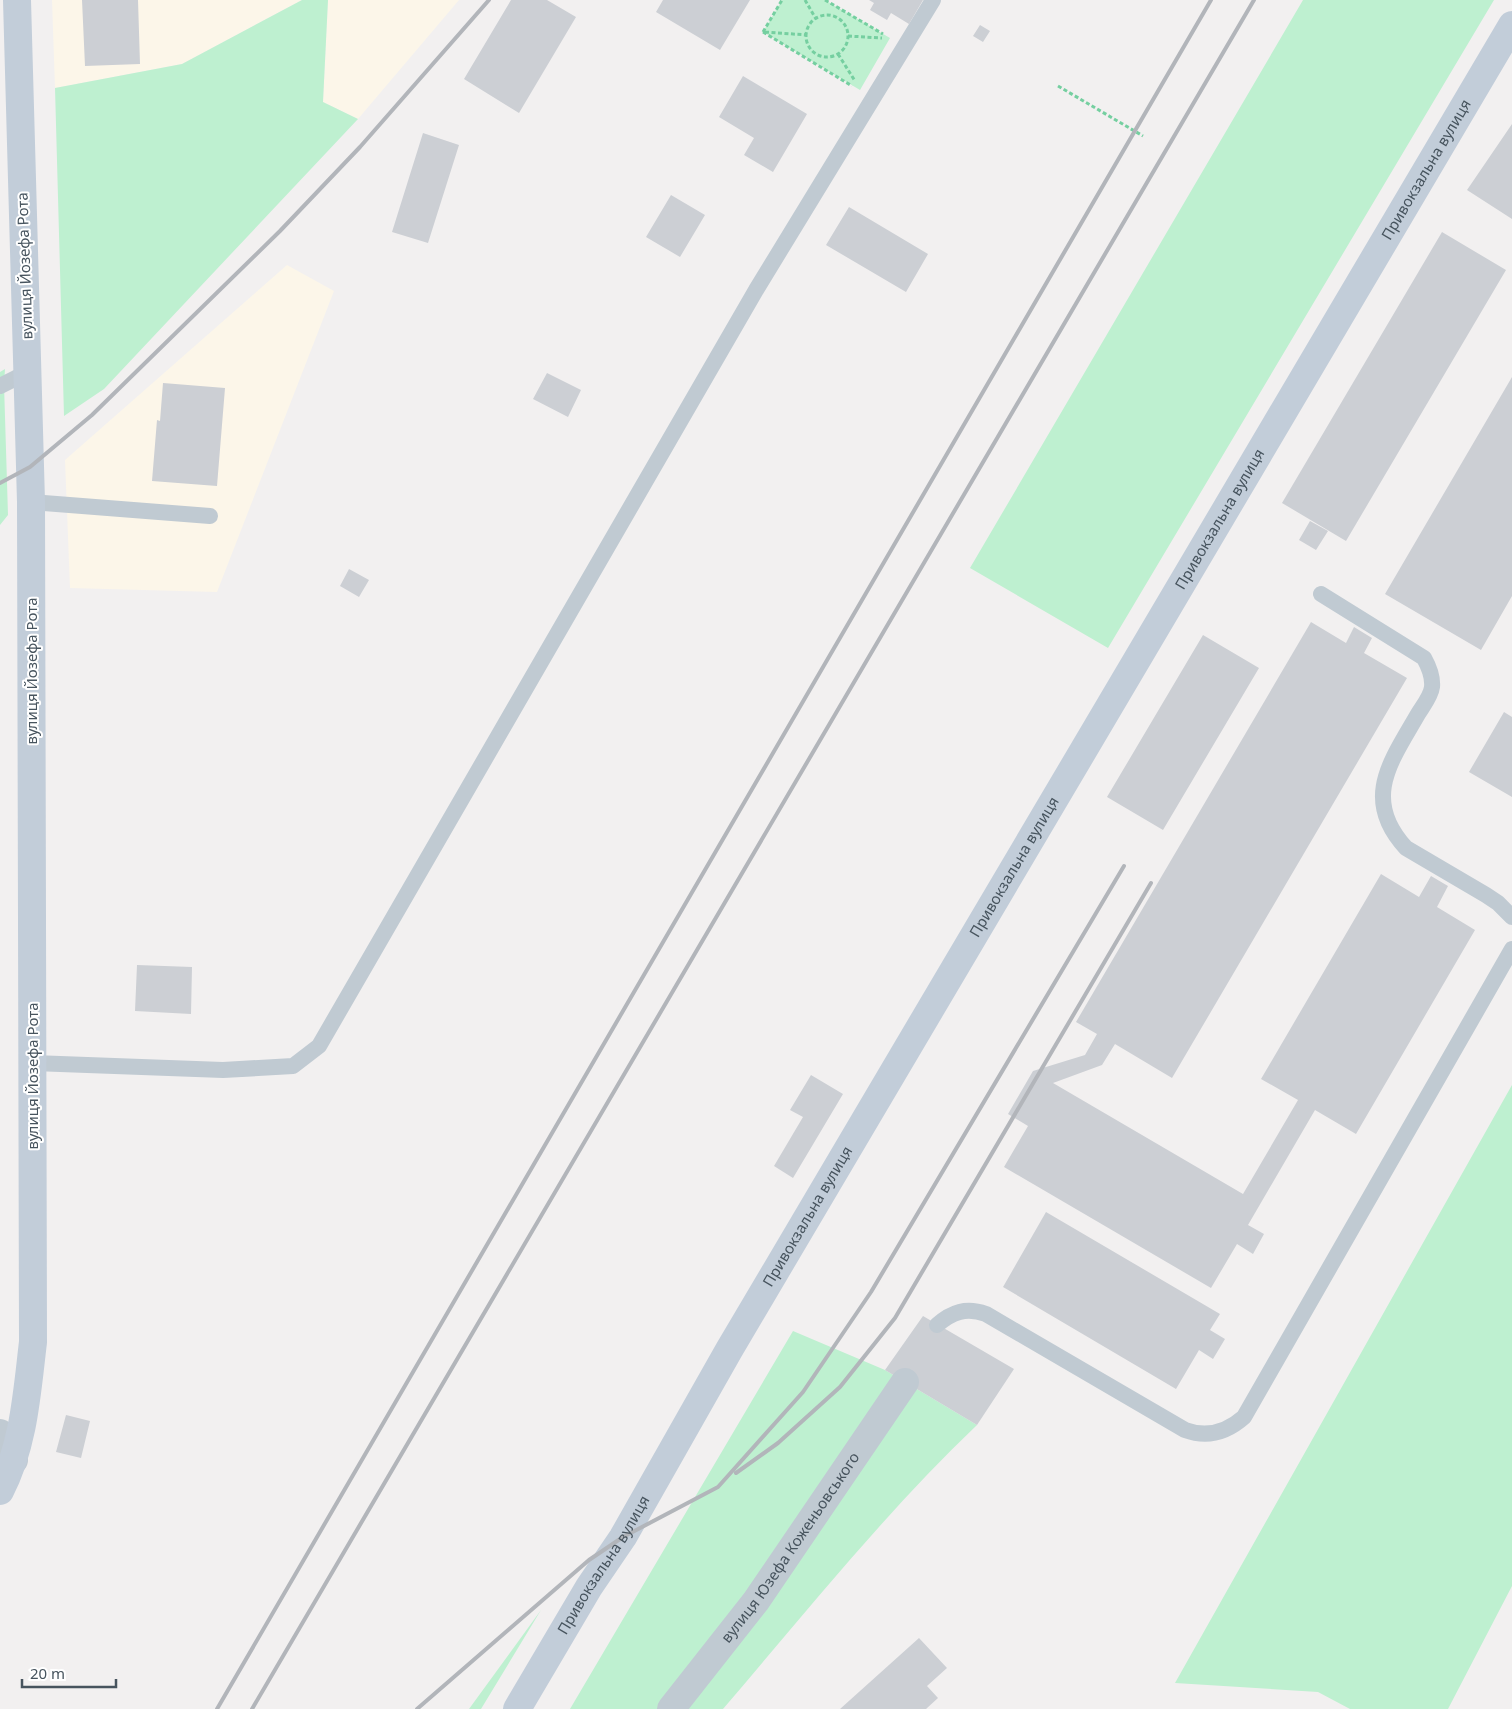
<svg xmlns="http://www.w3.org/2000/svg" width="1512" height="1709" viewBox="0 0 1512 1709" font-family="'Noto Sans',sans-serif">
	<rect width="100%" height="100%" fill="#f2f0f0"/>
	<path fill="#fcf6e9" d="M52,0H302L182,64L55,88Z
		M328,0H459L358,119L323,102Z
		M287,265L334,291L217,592L70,588L65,460Z"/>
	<path fill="#bef0d0" d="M302,0H328L323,102L358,119L104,389L64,416L55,88L182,64Z
		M782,0H825L890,38L860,90L763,32Z
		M1303,0H1494L1108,648L970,568Z
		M5,369L4,384L8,515L0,525V372Z
		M1512,1085V1586L1448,1709H1350L1318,1692L1175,1683Z
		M793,1331L885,1370L977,1425C885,1513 806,1612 723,1709H570Z
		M541,1610L481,1709H469Z"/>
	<path fill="#cccfd4" d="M82,0H138L140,64L85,66Z
		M511,0H547L576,17L519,113L464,79Z
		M663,0H750L720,50L656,12Z
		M869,0H923L909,24L891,13L887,20L870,10L874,3Z
		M980,25L990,31L983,42L973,36Z
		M743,76L807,114L773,172L744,155L754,138L719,117Z
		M1512,124V219L1467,190Z
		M423,133L459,145L428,243L392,232Z
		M671,195L705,215L680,257L646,237Z
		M849,207L928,254L906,292L826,245Z
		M1442,232L1506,270L1346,541L1282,503Z
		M547,373L581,390L568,417L533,399Z
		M1512,377V596L1481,650L1385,594Z
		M163,383L225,388L217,486L152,481L157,420L160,421Z
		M1310,521L1328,531L1316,550L1299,540Z
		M349,569L369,580L359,597L340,586Z
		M1311,622L1346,643L1354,627L1372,638L1364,653L1407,678L1172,1078L1115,1044L1102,1065L1053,1083L1243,1194L1298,1100L1261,1079L1381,874L1419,897L1431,876L1448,886L1437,907L1475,930L1356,1134L1315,1110L1248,1225L1264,1234L1253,1254L1237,1244L1211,1288L1004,1167L1028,1126L1008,1114L1033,1071L1085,1055L1097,1034L1076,1022Z
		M1203,635L1259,668L1163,830L1107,797Z
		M1504,712L1512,717V797L1469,772Z
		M137,965L192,967L191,1014L135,1011Z
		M811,1075L843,1094L793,1178L774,1166L803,1117L790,1110Z
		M1046,1212L1220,1314L1210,1330L1225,1339L1213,1359L1199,1350L1176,1389L1003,1287Z
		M923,1316L1014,1369L977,1425L885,1370Z
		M66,1415L90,1421L81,1458L56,1452Z
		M919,1638L947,1668L927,1686L938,1698L926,1709H840Z"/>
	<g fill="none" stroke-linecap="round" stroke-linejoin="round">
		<path stroke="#75cfa0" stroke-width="3" stroke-dasharray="4 2.5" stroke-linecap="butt" d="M805,0L816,19
			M825,0L883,34
			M806 36a21 21 0 1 1 42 0a21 21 0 1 1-42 0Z
			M763,32L852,86
			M763,32L782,0
			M765,32L807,35
			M848,36L882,38
			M838,54L855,81
			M1058,86L1143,136"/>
		<path stroke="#c0cad2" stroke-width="16" d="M0,386L28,372
			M31,502L210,516
			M1321,594L1424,658C1429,667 1433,677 1432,687C1431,696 1423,706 1418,714C1391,761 1361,799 1406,848L1486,895L1498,903L1512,917
			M33,1063L223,1070L293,1066L319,1046L756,290L933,0
			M937,1325C952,1312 966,1307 986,1314L1185,1430C1207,1438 1226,1433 1244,1417L1512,949"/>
		<g stroke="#c0cad2" stroke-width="28">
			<path d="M0,1433L14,1460"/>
			<path id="s1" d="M671,1709L756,1601L905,1382"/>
		</g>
		<g stroke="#c2cdd9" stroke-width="28">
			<path d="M0,1491C24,1445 27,1392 33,1342L31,502L17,0"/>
			<path id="s2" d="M517,1709L589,1587L623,1537L729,1350L1512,25"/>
		</g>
		<path stroke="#b2b5ba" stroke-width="4" d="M0,483L30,467L92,415L280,231L360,147L489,0
			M736,1473L778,1443L840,1387L895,1318L1151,883
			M217,1709L1211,0
			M252,1709L1254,0
			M417,1709L589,1560L623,1537L718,1487L803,1392L871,1292L1124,866"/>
	</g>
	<g text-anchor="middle" stroke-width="4" stroke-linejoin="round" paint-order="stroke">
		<g font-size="15" fill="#47545e" stroke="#fff">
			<text dy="5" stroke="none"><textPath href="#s2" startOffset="1788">Привокзальна вулиця</textPath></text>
			<text transform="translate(25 266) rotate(-92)" y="5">вулиця Йозефа Рота</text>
			<text dy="5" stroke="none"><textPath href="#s2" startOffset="1382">Привокзальна вулиця</textPath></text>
			<text transform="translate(32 671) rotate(-90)" y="5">вулиця Йозефа Рота</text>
			<text dy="5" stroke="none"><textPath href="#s2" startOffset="978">Привокзальна вулиця</textPath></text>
			<text transform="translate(33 1076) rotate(-90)" y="5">вулиця Йозефа Рота</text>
			<text dy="5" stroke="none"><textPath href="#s2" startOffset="572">Привокзальна вулиця</textPath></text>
			<text dy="5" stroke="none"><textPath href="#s1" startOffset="201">вулиця Юзефа Коженьовського</textPath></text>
			<text dy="5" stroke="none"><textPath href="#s2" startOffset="168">Привокзальна вулиця</textPath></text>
		</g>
	</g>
	<path d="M22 1679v8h94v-8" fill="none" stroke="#47545e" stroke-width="2.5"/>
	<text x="30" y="1679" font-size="15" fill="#47545e" stroke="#ffffff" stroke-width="4" paint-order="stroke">20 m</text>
</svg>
